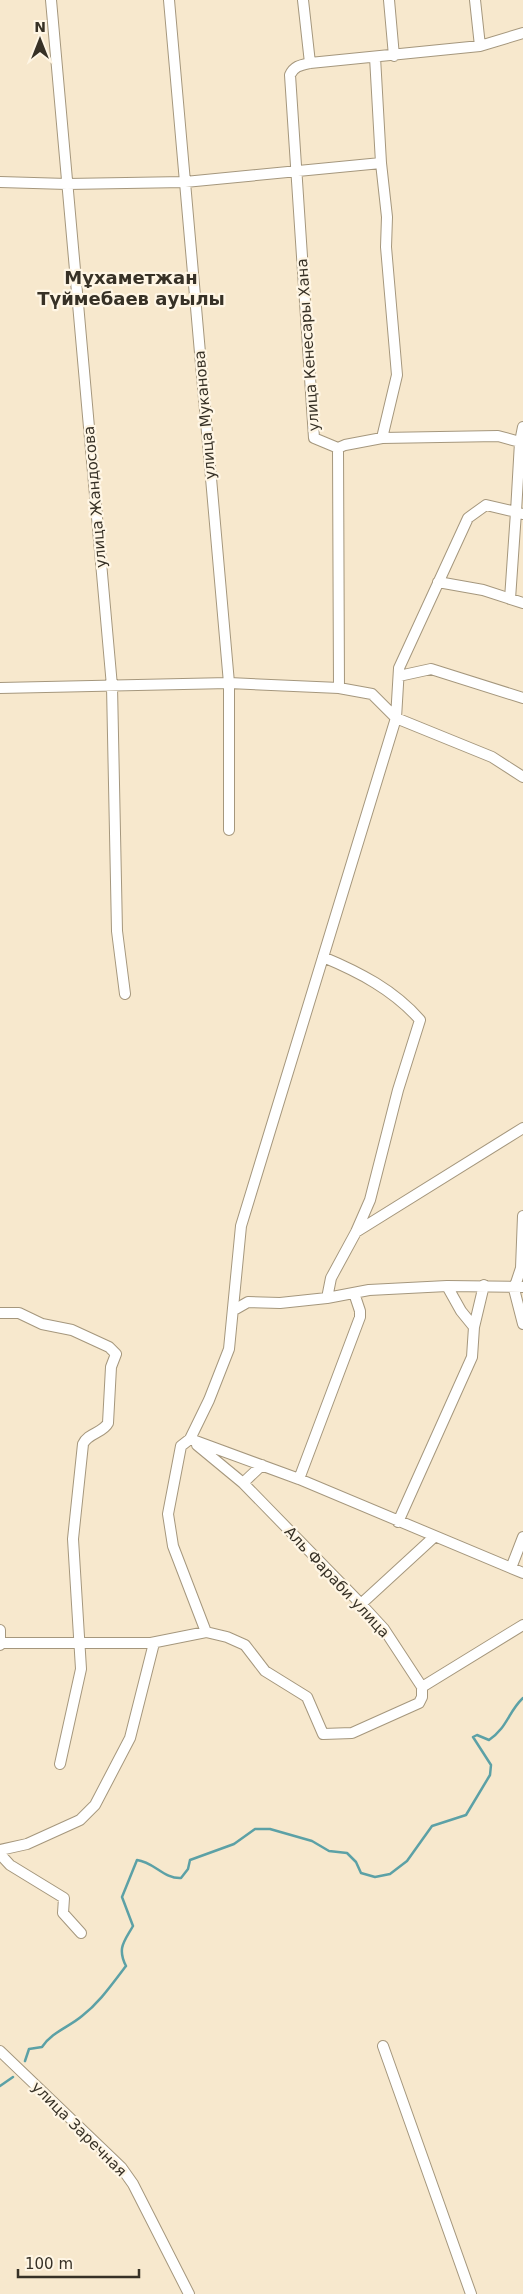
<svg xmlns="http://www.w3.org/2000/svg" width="523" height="2294" viewBox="0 0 523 2294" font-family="'DejaVu Sans',sans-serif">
	<rect width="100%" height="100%" fill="#f7e8cd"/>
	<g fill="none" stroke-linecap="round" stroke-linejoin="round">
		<path stroke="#5ca1a6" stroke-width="2.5" d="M25,2061L29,2049L42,2047C52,2032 69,2027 82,2016C100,2002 112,1984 126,1966C117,1948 124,1942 133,1926L122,1897L137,1860C154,1862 164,1879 181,1878L188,1869L190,1860L234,1844L255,1829H270L312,1841L329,1851L347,1853L356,1862L361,1873L375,1877L390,1874L407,1861L432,1826L466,1815L490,1775L491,1765L473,1737L477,1735L489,1740C508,1727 508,1712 523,1698
			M0,2086L13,2077"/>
		<g stroke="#a5977d" stroke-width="12">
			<path id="minor" d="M51,0L112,686L117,931L125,994
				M169,0L229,683V830
				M303,0L310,63C301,65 294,66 290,75L314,438L338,448
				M389,0L394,56
				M480,46L523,33
				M310,63L480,46L475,0
				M381,163L387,217L386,247L397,375L382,438
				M0,182L67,184L185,182L381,163L375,57
				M523,427L520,442H523
				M338,448L339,688
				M438,582L483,590L523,603
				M510,599L516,512L523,514
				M399,676L431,669L523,698
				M0,688L229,683L339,688L372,694L396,718L492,757L523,777
				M523,1216L521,1268L514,1289L523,1324
				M356,1232L523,1128
				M327,1298L369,1290L447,1286L523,1287
				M234,1310L248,1302L280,1303L327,1298L331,1278L356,1232L370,1200L398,1090L420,1020C394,990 359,972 323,957
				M0,1313H19L42,1324L72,1330L109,1347L116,1354L111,1367L108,1423C103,1433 88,1433 83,1444L73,1539L81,1669L60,1764
				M474,1327L484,1285
				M190,1439L299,1479L523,1573
				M197,1445L243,1483L361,1604L384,1629L422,1687
				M299,1479L360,1317V1311L354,1293
				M243,1483L262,1465
				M398,1522L472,1357L474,1327L461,1311L447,1286
				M511,1568L523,1537
				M361,1604L434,1537
				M0,1630V1645
				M206,1632L173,1546L168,1514L181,1446L190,1439L209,1400L229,1349L241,1226L396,718L399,668L468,518L486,505L516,512L520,442L498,436L382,438L345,445L338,448
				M0,1643H151L206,1632L227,1637L245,1645L265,1671L307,1697L323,1734L352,1733L419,1703L422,1697V1687
				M422,1687L523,1625
				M0,1850L27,1844L80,1820L95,1805L130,1738L154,1643
				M0,1854L10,1865L64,1898L63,1913L81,1933
				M383,2046L471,2294
				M0,2051L121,2167L133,2184L189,2294"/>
		</g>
		<use href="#minor" stroke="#fff" stroke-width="10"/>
	</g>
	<g text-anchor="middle" stroke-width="4.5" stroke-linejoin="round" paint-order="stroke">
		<g font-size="15" fill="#373126" stroke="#fff6e5">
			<text transform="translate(308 345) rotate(-94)" y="5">улица Кенесары Хана</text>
			<text transform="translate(205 415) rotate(-95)" y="5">улица Муканова</text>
			<text transform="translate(95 497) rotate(-95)" y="5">улица Жандосова</text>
			<text transform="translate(337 1582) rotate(47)" y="5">Аль Фараби улица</text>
			<text transform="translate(79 2129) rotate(45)" y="5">улица Заречная</text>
		</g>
		<g font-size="18" font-weight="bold" fill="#373126" stroke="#fff6e5">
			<text x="131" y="284">Мұхаметжан<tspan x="131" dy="21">Түймебаев ауылы</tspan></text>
		</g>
	</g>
	<g transform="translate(40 40)" stroke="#fff6e5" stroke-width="4" paint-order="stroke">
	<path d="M0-4L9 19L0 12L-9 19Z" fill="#373126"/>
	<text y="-8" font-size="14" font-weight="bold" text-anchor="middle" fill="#373126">N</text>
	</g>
	<path d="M18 2269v8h121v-8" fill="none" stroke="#373126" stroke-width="2.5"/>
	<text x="25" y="2269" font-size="15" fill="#373126" stroke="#fff6e5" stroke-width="4" paint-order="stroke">100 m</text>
</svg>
